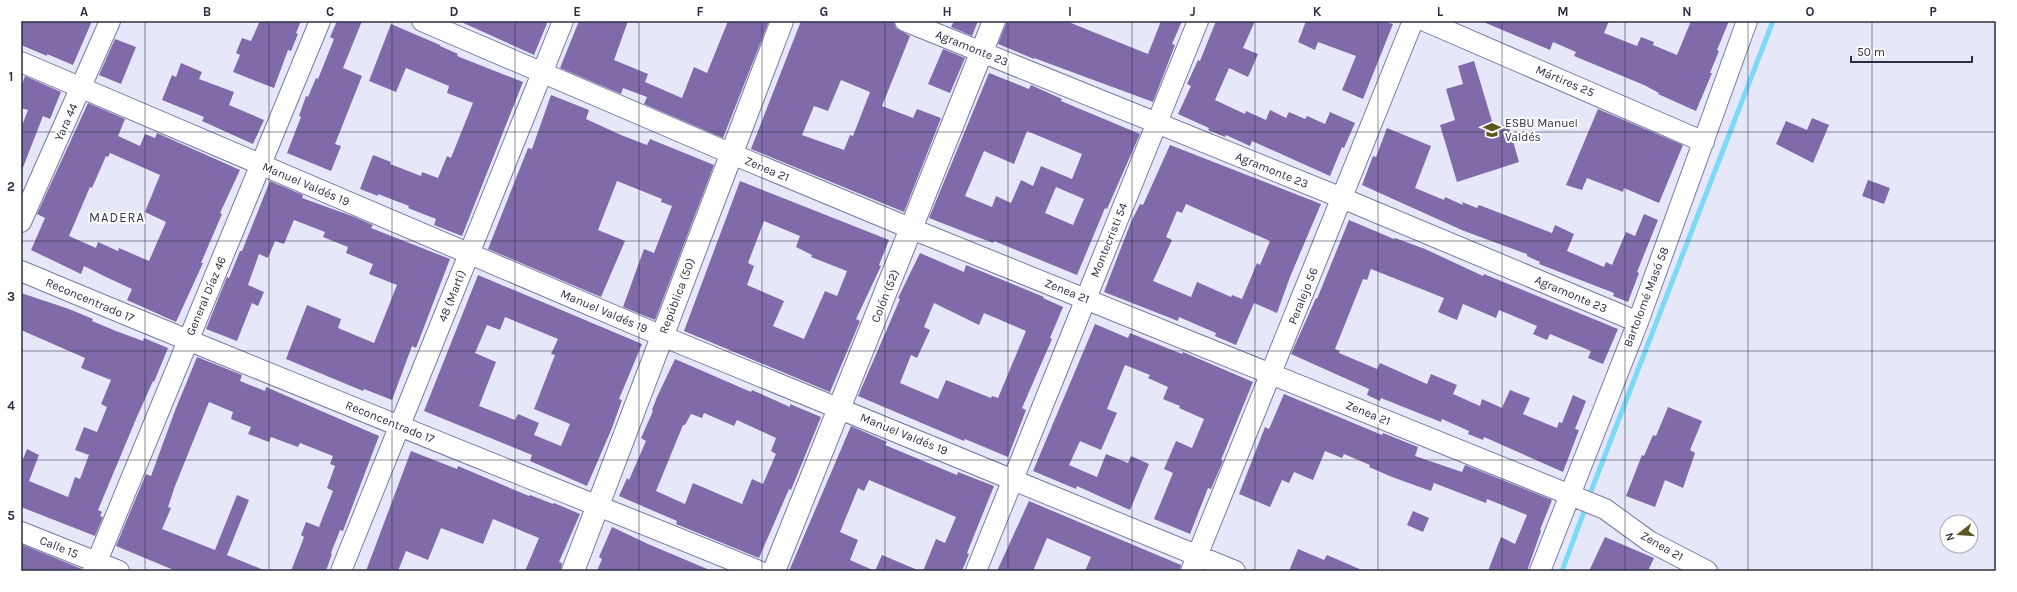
<svg xmlns="http://www.w3.org/2000/svg" width="2017" height="592" viewBox="0 0 2017 592" font-family="Karla,sans-serif">
	<rect width="100%" height="100%" fill="#e6e8fa"/>
	<g fill="none" stroke-linecap="round" stroke-linejoin="round">
		<path stroke="#7ddaf7" stroke-width="5" d="M1588,499L1773,21
			M1562,571L1586,506"/>
	</g>
	<path fill="#816aa9" fill-rule="evenodd" d="M21,21H92L73,65L47,54V56L21,45Z
		M260,21H301L296,33L298,34L291,51L288,50L274,88L233,72L240,55L236,53L242,38L251,41Z
		M337,21H362L343,68L362,76L335,144L341,146L331,171L287,153L301,117L299,116L306,96L308,97L316,78L318,79L334,39L330,37Z
		M459,21H548L534,55Z
		M579,21H628L614,60L648,74L645,82L682,98L694,67L707,73L728,21H769L723,138L644,104L647,97L623,88L621,94L560,68Z
		M801,21H894L896,28L910,36L882,106L913,118L917,109L941,118L904,212L751,149ZM841,80L870,92L853,136L850,135L844,150L802,135L814,106L828,111Z
		M954,21H978L972,36L951,27Z
		M1007,21H1066L1148,54L1161,21H1182L1172,44L1175,45L1153,102L1034,58V59L998,44Z
		M1216,21H1255L1243,48L1258,54L1248,77L1229,68L1215,100L1245,114L1246,111L1266,120L1270,110L1286,118L1289,112L1305,119L1307,116L1325,124L1330,112L1355,123L1344,148L1342,147L1330,176L1252,141L1250,146L1226,135L1225,137L1208,130L1209,128L1178,114L1191,86L1187,84L1198,60L1200,61Z
		M1306,21H1383L1393,24L1363,99L1342,90L1356,56L1318,42L1315,50L1298,42Z
		M1481,21H1609L1604,33L1637,46L1641,37L1654,42L1653,45L1677,55L1691,21H1729L1717,50L1719,51L1710,73H1712L1696,111L1658,94L1659,93L1644,85L1574,56L1576,52L1553,42L1550,50Z
		M391,24L440,45V46L458,54L457,56L523,82L462,236L434,225L436,219L408,208L409,206L378,194V196L360,189L373,155L391,162L390,164L421,176L422,172L438,178L447,156L451,158L473,103L447,93L449,86L406,68L396,92L369,81Z
		M115,39L136,47L121,84L99,75Z
		M943,49L965,58L950,93L928,84Z
		M1474,61L1494,128L1508,124L1519,162L1457,182L1440,125L1455,120L1446,89L1463,84L1458,66Z
		M181,63L202,72L199,79L234,92L229,105L264,120L253,144L202,121L204,117L162,100L172,75L176,77Z
		M989,73L1029,89L1031,85L1062,99L1061,101L1140,134L1107,209L1105,208L1077,275L994,241L993,243L929,218ZM1027,131L1082,154L1072,179L1041,166L1033,186L1021,180L1011,203L996,196L992,207L965,196L984,151L1014,164ZM1056,187L1084,199L1073,225L1045,213Z
		M25,76L61,92L50,119L43,116L22,170L21,128L28,110L21,108V87Z
		M551,95L589,110L586,119L621,135L647,145L650,139L714,165L655,320L623,307L644,249L654,253L672,206L661,202L662,199L617,181L598,230L625,241L601,297L488,249L528,148L532,149Z
		M88,103L125,119L118,136L140,146L145,134L155,138L157,133L240,170L220,213L222,214L201,263H203L176,322L127,300L132,289L106,277L84,266L81,274L31,250L45,218L37,214ZM110,153L160,175L145,212L166,222L149,261L119,248L118,251L98,242L96,248L69,236L90,187L92,188L106,156L108,157Z
		M1598,109L1683,145L1659,203L1624,188L1623,192L1587,178L1582,190L1566,185Z
		M1812,118L1829,125L1813,163L1776,144L1786,121L1807,130Z
		M1387,128L1431,146L1415,188L1444,200L1445,197L1463,205L1462,202L1477,208L1479,205L1552,233L1555,225L1574,234L1567,251L1604,267L1606,262L1612,265L1626,232L1635,236L1644,214L1658,220L1637,272L1639,273L1628,302L1613,296L1614,293L1539,264L1540,262L1527,256V254L1464,231L1362,185L1373,156L1376,157Z
		M1170,145L1321,204L1290,277L1277,313L1254,303L1236,345L1215,336L1216,333L1179,317L1178,321L1104,292L1131,222L1140,204L1143,205ZM1186,204L1270,241L1260,265L1257,263L1242,299L1232,295L1231,297L1197,282L1191,297L1153,281L1172,240L1166,237L1177,211L1182,213Z
		M1868,180L1890,188L1884,204L1862,196Z
		M270,181L303,195L302,198L352,216L373,225L371,228L450,259L416,348L412,346L392,400L364,389L363,391L286,359L307,305L341,319L338,328L374,343L397,285L369,274L373,264L346,253L348,247L323,237L325,232L294,220L284,244L275,241L268,258L259,254L248,285L264,292L258,306L252,303L237,341L206,329L227,277L229,278L240,251H242Z
		M740,181L889,240L879,265L881,266L856,319L860,321L830,392L684,331ZM764,221L800,236L796,247L812,255L811,257L847,271L837,296L825,291L804,339L773,326L784,301L747,285L754,266L748,263Z
		M1349,220L1394,239L1395,238L1425,249L1483,276L1484,274L1618,329L1603,364L1588,358L1591,351L1550,334L1547,340L1533,334L1537,326L1499,310L1496,318L1463,304L1457,320L1438,312L1444,298L1371,269L1367,280L1363,279L1335,349L1340,351L1339,353L1377,369L1380,363L1427,384L1431,374L1457,385L1453,394L1480,406L1482,399L1502,408L1510,390L1530,398L1523,414L1557,428L1559,422L1562,423L1573,395L1586,401L1575,429L1579,430L1563,472L1484,437L1483,440L1468,434L1469,431L1442,419L1441,422L1381,398L1380,401L1367,395L1369,389L1291,354L1316,298L1317,299Z
		M920,253L964,272L966,265L1044,297L1043,298L1063,307L1050,338L1052,339L1022,408L1026,410L1008,457L965,439L964,441L858,396L900,299L898,298ZM934,303L979,325L984,313L1026,331L998,398L992,396L991,398L946,380L938,399L900,383L911,355L917,358L930,330L924,327Z
		M478,275L642,344L619,399L622,400L612,428L587,486L530,461L532,455L424,411ZM505,317L558,339L551,354L555,355L534,409L570,424L561,446L534,435L539,423L518,414L515,420L479,406L496,362L475,353L487,325L500,330Z
		M21,293L69,309L93,319L92,321L116,331L143,341L144,338L168,348L154,382L153,381L136,419L98,510L102,512L100,516L103,517L95,536L21,507V464L27,449L39,455L29,481L68,497L75,477L80,479L89,455L75,450L84,427L97,432L107,407L101,404L111,380L81,368L85,358L21,330Z
		M1095,324L1128,338L1130,333L1182,354L1183,352L1253,382L1221,460L1223,461L1211,489L1208,488L1190,534L1154,519L1173,473L1164,469L1176,441L1192,448L1204,419L1179,408L1180,406L1163,399L1168,387L1148,378L1150,375L1125,365L1107,409L1117,413L1101,450L1080,441L1069,465L1097,477L1106,454L1128,463L1131,456L1149,464L1130,510L1077,486L1076,489L1033,471Z
		M197,357L242,375L240,381L265,391L266,387L379,436L343,531L340,530L331,553L332,554L326,571H291L304,537L301,535L306,522L319,527L333,491L327,488L335,466L330,464L333,456L300,443L298,447L271,437L269,442L248,434L251,427L231,419L233,412L209,402L175,486L168,507L171,508L162,529L215,550L237,495L249,500L227,555L266,571H176L116,546L146,474L151,476L176,408Z
		M675,359L751,392L752,390L790,407V404L821,417L791,490L789,489L759,558L676,524L677,521L619,496L627,478L629,480L646,441L641,438L653,411L652,410L657,397ZM704,413L734,426L737,420L776,438L771,451L776,454L763,484L752,479L742,504L693,483L685,504L656,491L683,425H685L691,414L702,418Z
		M1284,394L1382,435L1383,433L1418,447L1415,456L1462,472L1465,465L1552,500L1540,530L1541,531L1527,571H1488L1501,537L1515,544L1527,515L1487,499L1486,503L1434,483L1431,491L1392,477L1369,467L1370,465L1344,454L1342,458L1325,451L1313,480L1294,472L1289,483L1282,480L1270,507L1239,494L1265,427L1269,429Z
		M1668,407L1702,421L1690,450L1695,453L1683,488L1665,480L1655,507L1626,496L1642,455L1644,456L1653,435L1656,436Z
		M851,426L887,442L885,445L957,475L958,472L994,486L967,553L969,554L962,571H923L936,539L945,543L956,517L869,480L864,491L858,488L840,532L858,540L850,560L875,571L882,555L920,571H789Z
		M411,451L457,469L458,466L529,496L530,495L553,504L554,503L580,514L559,562L562,563L561,571H525L539,538L493,519L483,544L441,528L428,560L406,551L398,571H366Z
		M1029,501L1181,565L1180,571H1085L1091,557L1047,538L1033,571H997Z
		M1413,511L1429,518L1423,532L1407,525Z
		M612,527L648,544L712,571H597L602,559L599,557Z
		M1605,537L1654,558L1648,571H1589Z
		M21,544L82,569V571H21Z
		M1298,549L1324,560L1327,555L1364,571H1289Z"/>
	<g fill="none" stroke-linecap="round" stroke-linejoin="round">
		<g stroke="#777ba3" stroke-width="22">
			<path id="minor" d="M422,21L732,154L912,229L1605,509L1649,541L1707,571
				M905,21L1342,198L1638,322
				M1425,21L1704,142
				M21,62L662,336L1235,571
				M21,222L110,21
				M21,271C266,374 513,471 759,571
				M21,532L119,571
				M93,571L320,21
				M341,571L563,21
				M976,571L1198,21
				M1191,571L1413,21
				M1540,571L1638,322L1747,21"/>
		</g>
		<g stroke="#777ba3" stroke-width="24">
			<path id="major" d="M573,571L782,21
				M774,571L994,21"/>
		</g>
		<use href="#minor" stroke="#fff" stroke-width="20"/>
		<use href="#major" stroke="#fff" stroke-width="22"/>
	</g>
	<path fill="none" stroke="#2d2e3f" stroke-width="1" stroke-opacity="0.55" d="M145,21V571M269,21V571M392,21V571M515,21V571M639,21V571M762,21V571M885,21V571M1008,21V571M1132,21V571M1255,21V571M1378,21V571M1502,21V571M1625,21V571M1748,21V571M1872,21V571M21,132H1996M21,241H1996M21,351H1996M21,460H1996"/>
	<defs>
		<g id="school-bare" transform="scale(1.38)"><path d="M0-5L7-2L0 1L-7-2ZM-4 1L0 2.5L4 1V4Q0 6-4 4Z" fill="#5f5622" stroke="#fff" stroke-width="2.5" paint-order="stroke"/></g>
	</defs>
	<g fill-rule="evenodd">
		<use href="#school-bare" x="1492" y="130"/>
	</g>
	<g text-anchor="middle" stroke-width="4" stroke-linejoin="round" paint-order="stroke">
		<g font-size="12" fill="#2d2e3f" stroke="#fff">
			<text transform="translate(972 48) rotate(22)" y="4">Agramonte 23</text>
			<text transform="translate(1565 81) rotate(23)" y="4">Mártires 25</text>
			<text transform="translate(66 122) rotate(-66)" y="4">Yara 44</text>
			<text transform="translate(767 169) rotate(23)" y="4">Zenea 21</text>
			<text transform="translate(1272 170) rotate(22)" y="4">Agramonte 23</text>
			<text transform="translate(306 184) rotate(23)" y="4">Manuel Valdés 19</text>
			<text transform="translate(1109 240) rotate(-68)" y="4">Montecristi 54</text>
			<text transform="translate(1067 291) rotate(22)" y="4">Zenea 21</text>
			<text transform="translate(1571 294) rotate(23)" y="4">Agramonte 23</text>
			<text transform="translate(206 296) rotate(-67)" y="4">General Díaz 46</text>
			<text transform="translate(452 296) rotate(-68)" y="4">48 (Martí)</text>
			<text transform="translate(677 296) rotate(-69)" y="4">República (50)</text>
			<text transform="translate(885 296) rotate(-68)" y="4">Colón (52)</text>
			<text transform="translate(1303 296) rotate(-68)" y="4">Peralejo 56</text>
			<text transform="translate(1646 297) rotate(-69)" y="4">Bartolomé Masó 58</text>
			<text transform="translate(90 300) rotate(23)" y="4">Reconcentrado 17</text>
			<text transform="translate(604 311) rotate(23)" y="4">Manuel Valdés 19</text>
			<text transform="translate(1368 413) rotate(22)" y="4">Zenea 21</text>
			<text transform="translate(390 422) rotate(22)" y="4">Reconcentrado 17</text>
			<text transform="translate(904 434) rotate(22)" y="4">Manuel Valdés 19</text>
			<text transform="translate(1662 546) rotate(30)" y="4">Zenea 21</text>
			<text transform="translate(59 547) rotate(22)" y="4">Calle 15</text>
		</g>
		<g font-size="12" fill="#2d2e3f" stroke="#fff" text-anchor="start">
			<text x="1505" y="127">ESBU Manuel<tspan x="1505" dy="14">Valdés</tspan></text>
		</g>
		<g font-size="13" letter-spacing="1" fill="#333558" stroke="#fff">
			<text x="117" y="222">MADERA</text>
		</g>
	</g>
	<rect width="2017" height="592" fill="none" stroke="#ffffff" stroke-width="44"/>
	<g transform="translate(1959 534) rotate(253)"><circle r="19" fill="#ffffff" stroke="#ababb2"/>
	<path d="M0-3L7 15L0 10L-7 15Z" fill="#5f5622"/>
	<text y="-6" font-size="11" font-weight="bold" text-anchor="middle" fill="#2d2e3f">N</text>
	</g>
	<path d="M1851 56v6h121v-6" fill="none" stroke="#2d2e3f" stroke-width="2"/>
	<text x="1857" y="56" font-size="12" fill="#2d2e3f" stroke="#ffffff" stroke-width="3" paint-order="stroke">50 m</text>
	<rect x="22" y="22" width="1973" height="548" fill="none" stroke="#2d2e3f" stroke-width="1.5"/>
	<g font-size="13" text-anchor="middle" font-weight="bold" fill="#2d2e3f">
		<text x="84" y="16">A</text>
		<text x="207" y="16">B</text>
		<text x="330" y="16">C</text>
		<text x="454" y="16">D</text>
		<text x="577" y="16">E</text>
		<text x="700" y="16">F</text>
		<text x="824" y="16">G</text>
		<text x="947" y="16">H</text>
		<text x="1070" y="16">I</text>
		<text x="1193" y="16">J</text>
		<text x="1317" y="16">K</text>
		<text x="1440" y="16">L</text>
		<text x="1563" y="16">M</text>
		<text x="1687" y="16">N</text>
		<text x="1810" y="16">O</text>
		<text x="1933" y="16">P</text>
		<text x="11" y="81">1</text>
		<text x="11" y="191">2</text>
		<text x="11" y="301">3</text>
		<text x="11" y="410">4</text>
		<text x="11" y="520">5</text>
	</g>
</svg>
